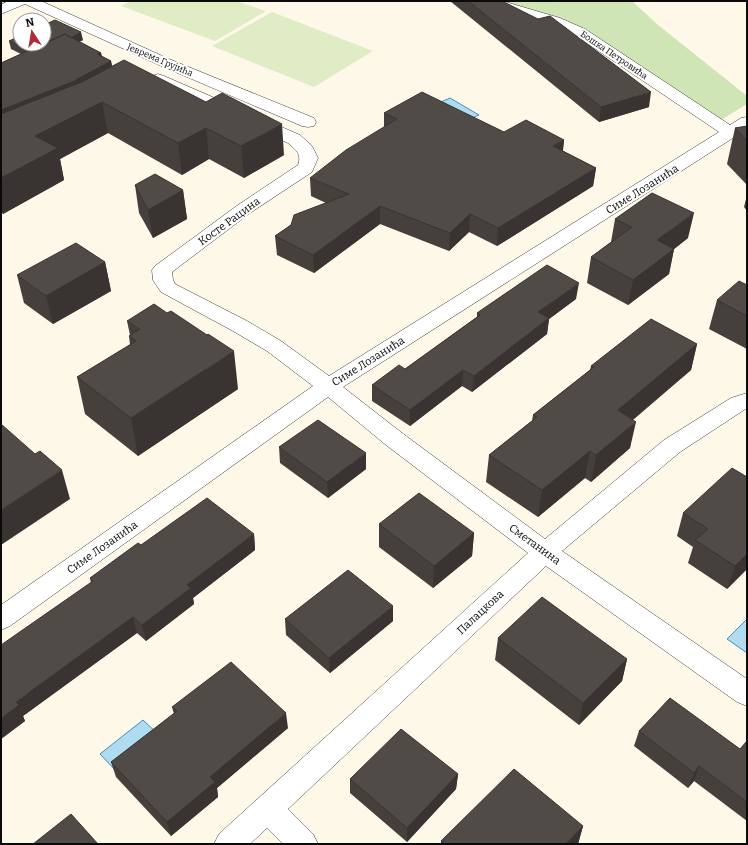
<svg xmlns="http://www.w3.org/2000/svg" width="748" height="845" viewBox="0 0 748 845" font-family="Bitter,serif">
	<rect width="100%" height="100%" fill="#fef8e8"/>
	<path fill="#cfe5b5" d="M486,1H632L658,25L747,96V104L716,123L580,32Z"/>
	<path fill="#e0ecc6" d="M130,1H236L266,11L215,41L121,6Z
		M272,12L373,51L314,87L212,46Z"/>
	<path fill="#b0dbf1" stroke="#3c92c3" d="M450,98L479,115L465,121L436,104Z
		M747,619V653L727,639Z
		M143,720L159,735L115,770L100,754Z"/>
	<g fill="none" stroke-linecap="round" stroke-linejoin="round">
		<g stroke="#3d3d3d" stroke-width="1">
			<path id="minor" d="M8,1H41L169,59L314,118L316,122L314,126L308,127L302,126L159,65L25,4L1,14V5Z
				M479,1H502L560,18L585,29L730,125L741,118L747,117V129L343,387L402,433L545,539L664,440L731,398L747,393V408L680,452L562,551L747,679V706L737,702L546,566L288,809L313,834L318,844H283L267,828L250,844H214L219,834L528,553L386,445L328,397L10,626L1,630V605L313,386L267,351L233,331L161,292L153,280L152,270L155,266L238,205L298,165C302,154 296,150 288,143L152,82L150,79L152,76L158,74L164,76L300,135L312,146L318,158L312,172L250,213L172,272L173,280L175,284L247,321L281,341L329,376L719,132L575,35L550,24L481,4Z"/>
		</g>
		<use href="#minor" fill="#fff" fill-rule="evenodd"/>
	</g>
	<path fill="#46403d" d="M450,1H502L649,107L599,122Z
		M83,40L79,42L101,53L102,56L111,61L112,66L284,155L244,178L209,159L182,175L108,133L60,159L64,180L3,214L1,212V63L21,54L11,49L9,41Z
		M384,113L504,132L564,140L563,151L596,168L593,186L497,246L469,232L449,251L380,224L314,273L277,255L275,236L291,225L326,203L311,196L310,178L384,128Z
		M747,126V185L727,164L735,128Z
		M135,185L183,190L187,219L153,238L139,213Z
		M747,195V211L744,207Z
		M615,219L688,238L674,249L669,274L628,305L587,283L591,257L611,242Z
		M105,262L111,291L53,324L24,303L17,275Z
		M747,285V349L709,329L717,300Z
		M576,299L549,319L547,334L472,392L462,386L410,426L372,401V385L405,369L477,317V313Z
		M127,321L238,389L138,456L85,414L77,377L130,345L129,336L130,335Z
		M697,344L691,370L633,420L630,448L591,482L585,478L538,517L486,482L489,455L532,421L533,415L590,370L591,366Z
		M279,447L366,469L328,498L280,463Z
		M747,477V571L746,570L727,589L688,563L693,547L677,536L683,513Z
		M379,524L474,533L472,556L433,588L379,547Z
		M254,534L255,550L193,598L194,604L146,641L137,633L23,716L25,721L1,739L91,583L90,578L141,545Z
		M285,619L393,621L330,673L286,635Z
		M498,638L627,659L622,681L579,725L495,660Z
		M172,707L288,728L217,788L218,797L171,836L116,777L111,762L174,714Z
		M639,731L740,749L747,741V821L694,781L688,788L634,746Z
		M458,774L456,789L407,842L350,793V779Z
		M583,826L578,844H441V841Z"/>
	<path fill="#393432" d="M81,32L83,40L37,62L36,54Z
		M101,53L103,65L111,61L115,83L1,134V110Z
		M651,92L649,107L599,122L601,107Z
		M102,102L108,133L60,159L64,180L3,214L1,206V178L35,136Z
		M282,124L284,155L244,178L241,146Z
		M206,128L209,159L182,175L178,143Z
		M564,140L562,157L553,146Z
		M596,168L593,186L497,246L498,228Z
		M183,190L187,219L153,238L148,210Z
		M380,206V224L314,273L313,255Z
		M694,213L688,238L669,253L674,249L669,274L628,305L633,280L657,240Z
		M470,214L469,232L449,251L450,233Z
		M105,262L111,291L53,324L46,296Z
		M579,283L576,299L549,319L547,334L472,392L474,376L538,312Z
		M697,344L691,370L612,437L618,410Z
		M234,351L238,389L138,456L131,418Z
		M463,370L462,386L410,426V410Z
		M636,422L630,448L591,482L596,455Z
		M590,451L585,478L538,517L542,490Z
		M366,453V469L328,498L327,482Z
		M62,470L70,499L1,545V510Z
		M474,533L472,556L433,588L434,566Z
		M254,534L255,550L193,598L194,604L146,641L142,625L187,585Z
		M747,554V567L746,570L727,589L735,566Z
		M393,606V621L330,673L329,658Z
		M133,617L137,633L23,716L25,721L1,739V719L16,702Z
		M627,659L622,681L579,725L583,703Z
		M286,713L288,728L217,788L218,797L171,836L167,822L210,777Z
		M699,766L694,781L688,788L694,773Z
		M458,774L456,789L407,842V828Z
		M583,826L578,844H566Z"/>
	<path fill="#514b47" stroke="#393432" d="M468,1H502L538,19L550,16L651,92L601,107Z
		M55,20L81,32L71,38L65,34L44,44V25Z
		M65,34L101,53L97,54L111,61L72,82L1,110V63Z
		M20,36V44H43L28,51L9,41Z
		M124,60L206,102L222,93L282,124L241,146L206,128L178,143L102,102L35,136L58,148L1,178V114L84,81Z
		M422,92L504,132L526,120L564,140L553,146L596,168L498,228L470,214L450,233L380,206L313,255L275,236L291,225L294,215L349,194L310,178L346,150L397,119L384,113Z
		M747,126V141L735,128Z
		M155,174L183,190L148,210L135,185Z
		M652,193L694,213L657,240L674,249L633,280L591,257L632,227L615,219Z
		M76,243L105,262L46,296L17,275Z
		M547,265L579,283L538,312L549,318L474,376L463,370L410,410L372,385L399,365L405,369L480,315L477,313Z
		M739,281L747,285V316L717,300Z
		M154,304L167,313L171,311L207,335L208,334L234,351L131,418L77,377L136,341L129,336L140,329L127,321Z
		M651,319L697,344L618,410L636,422L596,455L590,451L542,490L489,455L537,417L533,415L594,367L591,366Z
		M318,420L366,453L327,482L279,447Z
		M1,424L35,454L40,451L62,470L1,510Z
		M732,468L747,477V554L735,566L695,540L708,529L683,513Z
		M419,493L474,533L434,566L379,524Z
		M207,498L254,534L187,585L191,588L142,625L133,617L16,702L19,705L1,719V645L93,581L90,578L138,543L141,545Z
		M348,570L393,606L329,658L285,619Z
		M542,597L627,659L583,703L498,638Z
		M231,662L286,713L210,777L215,782L167,822L111,762L177,711L172,707Z
		M670,698L740,749L747,741V802L699,766L694,773L639,731Z
		M401,729L458,774L407,828L350,779Z
		M514,769L583,826L566,844H445L441,841Z
		M71,814L98,844H33Z"/>
	<g text-anchor="middle" stroke-width="4" stroke-linejoin="round" paint-order="stroke">
		<g font-size="9" fill="#0a0a0a" stroke="#fff">
			<text transform="translate(614 55) rotate(34)" y="3">Бошка Петровића</text>
			<text transform="translate(160 60) rotate(23)" y="3">Јеврема Грујића</text>
		</g>
		<g font-size="11" fill="#0a0a0a" stroke="#fff">
			<text transform="translate(642 189) rotate(-32)" y="4">Симе Лозанића</text>
			<text transform="translate(229 221) rotate(-36)" y="4">Косте Рацина</text>
			<text transform="translate(368 361) rotate(-32)" y="4">Симе Лозанића</text>
			<text transform="translate(535 544) rotate(36)" y="4">Сметанина</text>
			<text transform="translate(102 547) rotate(-35)" y="4">Симе Лозанића</text>
			<text transform="translate(480 612) rotate(-43)" y="4">Палацкова</text>
		</g>
	</g>
	<rect width="748" height="845" fill="none" stroke="#0a0a0a" stroke-width="4"/>
	<g transform="translate(32 32) rotate(348)"><circle r="19" fill="#ffffff" stroke="#9d9d9d"/>
	<path d="M0-3L7 15L0 10L-7 15Z" fill="#af2c37"/>
	<text y="-6" font-size="11" font-weight="bold" text-anchor="middle" fill="#0a0a0a">N</text>
	</g>
</svg>
